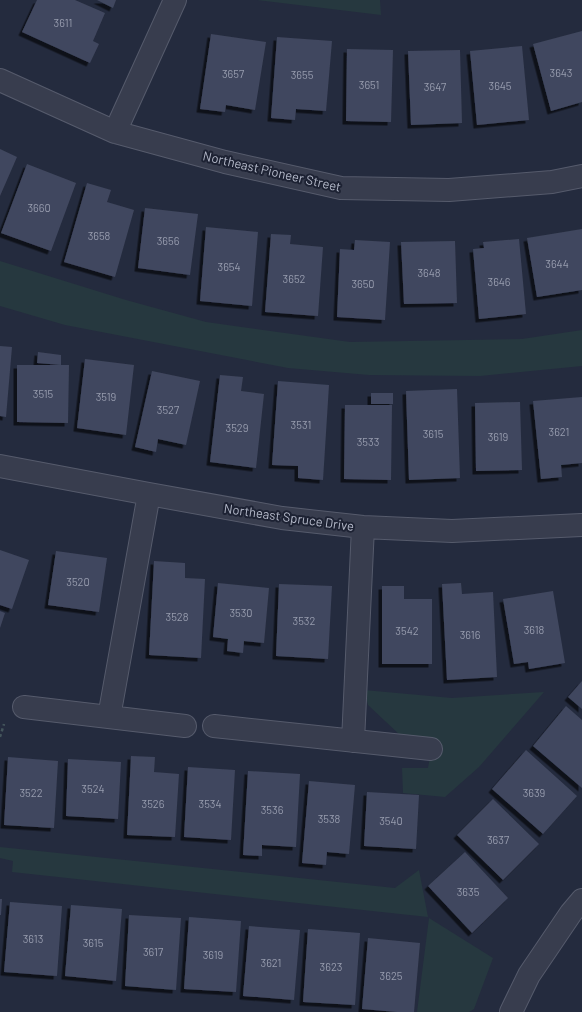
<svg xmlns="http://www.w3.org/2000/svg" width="582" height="1012" viewBox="0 0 582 1012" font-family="Barlow,sans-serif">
	<defs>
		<filter id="shadow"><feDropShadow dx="-3.5" dy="3.5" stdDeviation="0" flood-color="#0009"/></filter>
	</defs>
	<rect width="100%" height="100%" fill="#242b3e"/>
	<path fill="#26383f" d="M257,0H380L381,15Z
		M0,261L126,300L206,322L350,342L522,339L582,330V366L480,376L369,375L288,368L65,325L0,306Z
		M364,690L452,698L544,692L479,767L445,797L403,793L402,768H428L433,740L401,736L368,705Z
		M0,847L395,888L419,870L428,917L12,872L13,861L0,858Z
		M429,918L493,958L474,1009L469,1012H417Z"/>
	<path fill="#40475e" filter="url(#shadow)" d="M37,0H75L105,13L93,41L99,44L90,63L22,32Z
		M97,0H116L113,8Z
		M582,31V102L551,111L533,44Z
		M211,34L266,42L255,110L226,105L225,112L200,109Z
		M277,37L332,41L326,111L296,109L295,120L271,118Z
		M522,46L529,120L477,125L470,51Z
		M347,49L393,50L391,122L346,121Z
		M460,50L462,123L411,125L408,51Z
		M0,149L17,157L0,196Z
		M27,164L76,183L51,251L1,233Z
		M87,183L111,190L107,202L134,210L115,277L64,262Z
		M145,208L198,214L190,275L138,268Z
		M206,227L258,232L252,306L200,301Z
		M582,229V290L537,297L527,238Z
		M271,234L291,235L290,244L323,247L318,316L265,312Z
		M519,239L526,314L479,319L473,249L484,248L483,242Z
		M355,240L390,242L385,320L337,317L340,249L354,250Z
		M455,241L457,303L404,304L401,242Z
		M0,346L12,347L6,417L0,416Z
		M38,352L61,355V365L37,363Z
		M85,359L134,365L126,435L77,428Z
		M17,365H69L68,423L17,422Z
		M152,371L200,381L186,445L158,439L156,452L135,447Z
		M220,375L243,377L241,391L264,394L256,468L210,462Z
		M278,381L329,385L323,480L298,478V466L272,465Z
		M457,389L460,478L409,480L406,391Z
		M371,393H393V404H371Z
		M582,397V463L561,465L562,477L541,479L533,401Z
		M520,402L522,470L476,471L475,403Z
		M345,405H392L391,480L344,479Z
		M0,550L29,560L12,609L0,605Z
		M56,551L107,558L99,612L48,605Z
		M154,561L185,563V578L205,579L201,658L149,655Z
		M218,583L269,588L264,643L244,641L243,653L227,651L228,639L213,637Z
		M461,583L462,594L493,592L497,677L447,680L442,584Z
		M279,584L332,586L328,659L276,656Z
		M382,586H404V599H432V664H382Z
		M553,591L565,663L529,669L528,662L514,664L503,599Z
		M0,611L5,613L0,628Z
		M582,681V709L568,697Z
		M566,706L582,720V788L533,746Z
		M526,750L577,796L543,834L492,789Z
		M131,756L155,757L154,772L179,774L175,837L127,835Z
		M8,757L58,761L54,828L4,825Z
		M68,759L121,762L118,819L66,816Z
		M188,767L235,770L231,840L184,837Z
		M248,771L300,774L296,847L262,845V856L243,855Z
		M309,781L355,785L349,854L327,852L326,865L302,863Z
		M367,792L419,795L416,849L364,846Z
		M493,799L539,844L503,880L457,835Z
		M465,852L508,898L472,933L428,886Z
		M0,899H2L1,915H0Z
		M10,902L62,906L57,976L4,972Z
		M71,905L122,909L116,981L65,976Z
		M129,915L181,918L176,990L125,986Z
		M189,917L241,921L236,992L184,989Z
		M249,926L300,930L294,1000L243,996Z
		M308,929L360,933L355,1005L303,1002Z
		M368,938L420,943L414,1012H397L362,1009Z"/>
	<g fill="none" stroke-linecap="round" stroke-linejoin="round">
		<g stroke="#565b6c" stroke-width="24">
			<path id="minor" d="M0,80L115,132L225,162L341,188L449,190L552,182L582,176
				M115,132L175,0
				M0,466L149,494L282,518L363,527L452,531L582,525
				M24,707L185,726
				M109,717L149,494
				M214,726L431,749
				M353,741L363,527
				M511,1012L529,975L571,913L582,900"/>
		</g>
		<path stroke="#44555c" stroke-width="2.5" stroke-dasharray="3 3" stroke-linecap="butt" d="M0,737L4,724"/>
		<use href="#minor" stroke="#383d4e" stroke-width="22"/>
	</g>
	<g text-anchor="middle" stroke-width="4" stroke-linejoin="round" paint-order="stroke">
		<g font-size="11" fill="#979cae">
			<text x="63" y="27">3611</text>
			<text x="561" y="77">3643</text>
			<text x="233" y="78">3657</text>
			<text x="302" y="79">3655</text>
			<text x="369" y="89">3651</text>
			<text x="500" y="90">3645</text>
			<text x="435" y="91">3647</text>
			<text x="39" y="212">3660</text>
			<text x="99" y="240">3658</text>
			<text x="168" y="245">3656</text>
			<text x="557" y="268">3644</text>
			<text x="229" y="271">3654</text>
			<text x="429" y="277">3648</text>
			<text x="294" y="283">3652</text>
			<text x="499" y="286">3646</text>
			<text x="363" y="288">3650</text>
			<text x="43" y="398">3515</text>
			<text x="106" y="401">3519</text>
			<text x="168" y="414">3527</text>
			<text x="301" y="429">3531</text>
			<text x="237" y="432">3529</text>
			<text x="559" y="436">3621</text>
			<text x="433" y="438">3615</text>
			<text x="498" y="441">3619</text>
			<text x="368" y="446">3533</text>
			<text x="78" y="586">3520</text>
			<text x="241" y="617">3530</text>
			<text x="177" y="621">3528</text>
			<text x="304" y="625">3532</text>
			<text x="534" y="634">3618</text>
			<text x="407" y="635">3542</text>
			<text x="470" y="639">3616</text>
			<text x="93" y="793">3524</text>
			<text x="31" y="797">3522</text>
			<text x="534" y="797">3639</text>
			<text x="153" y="808">3526</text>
			<text x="210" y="808">3534</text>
			<text x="272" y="814">3536</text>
			<text x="329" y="823">3538</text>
			<text x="391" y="825">3540</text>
			<text x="498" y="844">3637</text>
			<text x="468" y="896">3635</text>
			<text x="33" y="943">3613</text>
			<text x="93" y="947">3615</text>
			<text x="153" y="956">3617</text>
			<text x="213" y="959">3619</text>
			<text x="271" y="967">3621</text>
			<text x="331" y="971">3623</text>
			<text x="391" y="980">3625</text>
		</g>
		<g font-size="13" fill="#b4b9c9" stroke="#1d2233">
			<text transform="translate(272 171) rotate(13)" y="5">Northeast Pioneer Street</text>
			<text transform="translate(289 517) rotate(8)" y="5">Northeast Spruce Drive</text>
		</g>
	</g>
</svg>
